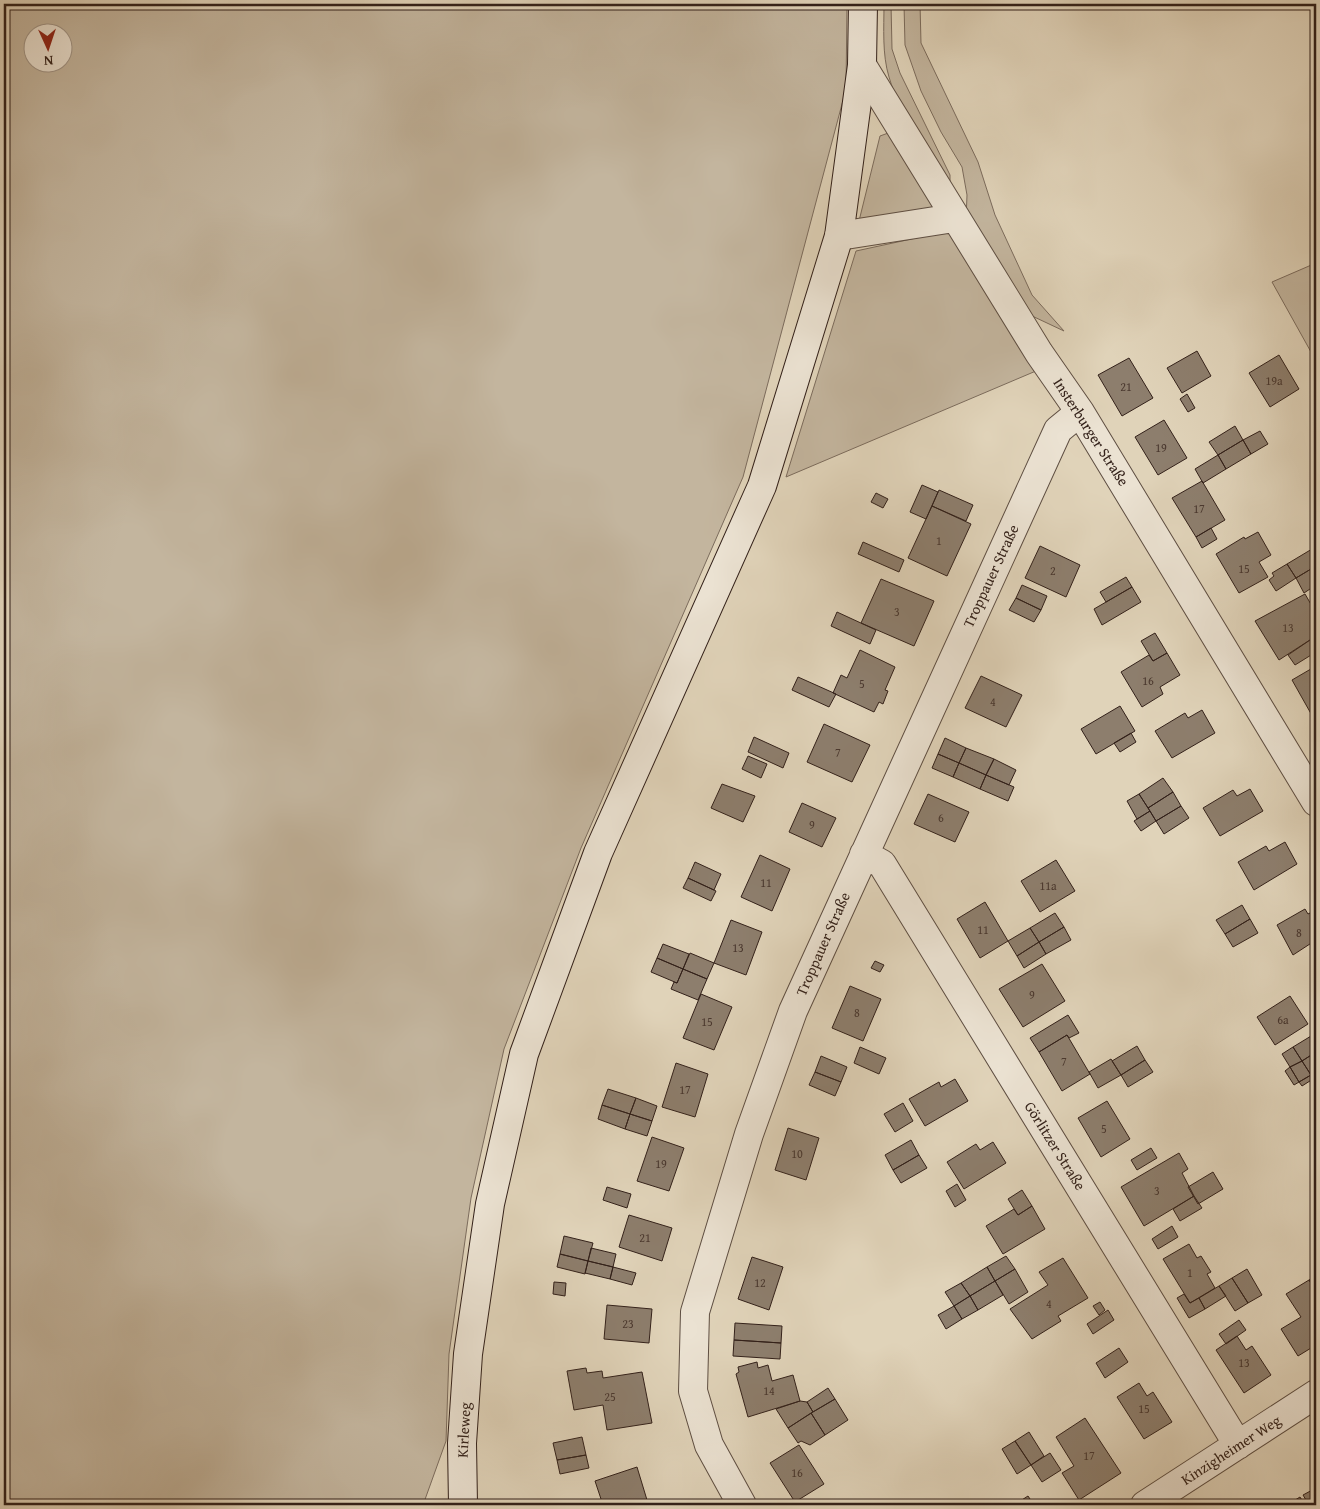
<svg xmlns="http://www.w3.org/2000/svg" width="1320" height="1509" viewBox="0 0 1320 1509" font-family="'Gentium Book Plus',serif">
	<rect width="100%" height="100%" fill="#e0d3b9"/>
	<filter id="stains"><feTurbulence type="fractalNoise" baseFrequency=".004" numOctaves="4"/><feColorMatrix values="0 0 0 0 .2 0 0 0 0 .09 0 0 0 0 .02 0 0 0 .5 -.17"/></filter>
	<radialGradient id="worn" r=".72"><stop offset=".6" stop-color="#630" stop-opacity="0"/><stop offset="1" stop-color="#630" stop-opacity=".3"/></radialGradient>
	<path fill="#c3b59e" stroke="#7b6b5c" fill-rule="evenodd" d="M4,4H847L846,89L743,477L581,848L504,1049L471,1198L449,1354L446,1441L423,1505H4ZM32,32H62V62H32Z
		M884,4H891L892,49L900,73L950,175V194C929,157 901,118 889,77C882,54 884,28 884,4Z
		M904,4H920L921,43L978,162L995,215L1032,295L1064,331L1030,315L966,220L967,195L962,167L941,132L921,91L905,45Z
		M891,132L938,211L859,221L880,136Z
		M953,230L1043,368L786,477L856,251Z
		M1316,263V361L1272,282Z"/>
	<path fill="#8d7e6d" stroke="#33211a" d="M1197,351L1211,376L1182,393L1167,368Z
		M1279,355L1299,389L1270,407L1249,373Z
		M1129,358L1153,398L1122,416L1098,375Z
		M1187,394L1195,408L1188,412L1180,399Z
		M1164,420L1187,458L1158,475L1135,437Z
		M1235,426L1243,440L1218,455L1209,442Z
		M1260,431L1268,444L1251,454L1243,440Z
		M1243,440L1251,454L1226,469L1218,455Z
		M1218,455L1226,469L1203,483L1195,469Z
		M1202,481L1225,520L1196,537L1172,498Z
		M922,485L938,492L926,519L910,512Z
		M939,490L973,505L966,521L932,506Z
		M876,493L888,499L883,508L871,502Z
		M932,506L971,524L947,576L908,558Z
		M1211,528L1217,539L1202,548L1196,537Z
		M1258,532L1271,555L1259,562L1268,577L1239,593L1216,554L1244,537L1245,539Z
		M863,542L904,560L899,572L858,554Z
		M1040,546L1080,565L1066,597L1025,578Z
		M1312,549L1316,556V566L1296,578L1287,564Z
		M1287,564L1296,578L1276,591L1269,580L1274,576L1272,573Z
		M1316,566V585L1304,593L1296,578Z
		M1126,577L1132,587L1106,602L1100,592Z
		M881,579L934,601L914,646L861,623Z
		M1022,585L1047,596L1041,610L1016,598Z
		M1132,587L1141,602L1102,625L1094,609Z
		M1305,594L1316,613V636L1279,660L1255,621Z
		M1016,598L1041,610L1034,622L1009,610Z
		M837,612L876,630L870,644L831,626Z
		M1155,633L1167,653L1153,661L1141,641Z
		M1316,636V652L1295,665L1288,655Z
		M860,650L895,667L885,690L888,691L883,704L879,702L874,712L833,693L841,675L847,678Z
		M1167,653L1180,675L1160,687L1163,694L1142,707L1121,672L1149,655L1153,661Z
		M1316,666V718L1314,719L1292,680Z
		M981,676L1022,695L1006,727L965,708Z
		M798,677L836,694L829,707L792,690Z
		M1120,706L1135,731L1096,754L1081,729Z
		M1202,710L1215,733L1172,758L1155,731L1185,713L1188,718Z
		M824,724L870,745L852,782L807,762Z
		M1131,733L1136,742L1120,752L1114,743Z
		M754,737L789,753L783,768L748,752Z
		M945,738L966,748L959,763L938,754Z
		M966,748L994,759L986,775L959,763Z
		M938,754L959,763L953,777L932,768Z
		M748,756L767,764L761,778L742,769Z
		M994,759L1016,770L1009,785L986,775Z
		M959,763L986,775L980,789L953,777Z
		M986,775L1014,787L1008,801L980,789Z
		M1163,778L1173,792L1148,808L1139,794Z
		M722,784L755,796L743,822L711,808Z
		M1250,789L1263,811L1220,836L1203,808L1233,790L1237,796Z
		M1173,792L1181,806L1156,821L1148,808Z
		M928,794L969,812L955,842L914,824Z
		M1139,794L1150,811L1137,819L1127,801Z
		M802,803L836,818L822,847L789,832Z
		M1181,806L1189,818L1164,834L1156,821Z
		M1150,811L1156,821L1141,831L1134,821Z
		M1285,842L1297,864L1254,890L1238,862L1266,846L1269,851Z
		M760,855L790,869L772,911L741,897Z
		M1056,860L1075,891L1040,912L1021,881Z
		M695,862L721,874L714,890L688,878Z
		M688,878L716,891L711,901L683,888Z
		M985,902L1008,941L980,958L957,919Z
		M1242,905L1250,919L1225,934L1216,920Z
		M1305,909L1308,914L1316,910V940L1293,955L1277,925Z
		M1055,913L1064,927L1039,942L1030,928Z
		M1250,919L1258,933L1233,947L1225,934Z
		M731,920L762,932L746,975L714,963Z
		M1064,927L1071,940L1046,954L1039,942Z
		M1030,928L1039,942L1017,956L1008,941Z
		M1039,942L1046,954L1024,968L1017,956Z
		M663,944L689,954L683,969L657,958Z
		M690,953L714,963L707,979L683,969Z
		M657,958L683,969L677,983L651,972Z
		M875,961L884,965L880,972L871,968Z
		M1042,964L1065,1001L1023,1027L999,989Z
		M683,969L707,979L698,1000L671,989L674,982L677,983Z
		M850,986L881,999L863,1041L832,1028Z
		M701,994L732,1007L714,1050L683,1038Z
		M1290,996L1308,1024L1275,1045L1257,1017Z
		M1068,1015L1079,1033L1069,1038L1067,1035L1039,1052L1030,1038Z
		M1316,1033V1052L1302,1061L1293,1047Z
		M1067,1035L1090,1074L1062,1091L1039,1052Z
		M1137,1046L1145,1060L1121,1075L1112,1061Z
		M860,1047L886,1058L879,1074L854,1063Z
		M1293,1047L1302,1061L1290,1067L1282,1054Z
		M1316,1052V1072L1311,1075L1302,1061Z
		M821,1056L847,1067L841,1082L815,1072Z
		M1111,1059L1121,1075L1098,1088L1089,1072Z
		M1145,1060L1153,1072L1128,1087L1121,1075Z
		M1302,1061L1311,1075L1299,1082L1290,1067Z
		M676,1063L708,1074L695,1117L662,1107Z
		M1290,1067L1299,1082L1294,1085L1285,1071Z
		M815,1072L841,1082L835,1096L809,1085Z
		M1316,1072V1082L1311,1075Z
		M1311,1075L1313,1079L1302,1086L1299,1082Z
		M955,1079L968,1101L925,1126L909,1099L939,1082L941,1087Z
		M608,1089L636,1098L630,1114L602,1105Z
		M636,1098L657,1106L652,1121L630,1114Z
		M1107,1101L1130,1139L1101,1157L1078,1118Z
		M903,1103L913,1121L895,1132L884,1114Z
		M602,1105L630,1114L625,1129L598,1119Z
		M630,1114L652,1121L647,1136L625,1129Z
		M788,1128L819,1138L806,1180L775,1170Z
		M652,1137L684,1148L669,1191L637,1181Z
		M911,1140L919,1155L893,1170L885,1155Z
		M993,1142L1006,1163L964,1189L947,1162L976,1144L980,1150Z
		M1151,1148L1157,1158L1137,1170L1131,1160Z
		M1179,1153L1188,1169L1182,1173L1194,1196L1144,1226L1121,1187Z
		M919,1155L927,1168L901,1183L893,1170Z
		M1213,1172L1223,1189L1198,1204L1188,1187Z
		M957,1184L966,1200L955,1207L946,1191Z
		M607,1187L631,1194L627,1208L603,1200Z
		M1022,1190L1032,1206L1018,1215L1008,1199Z
		M1194,1196L1202,1208L1180,1221L1173,1209Z
		M1032,1206L1045,1229L1003,1254L986,1226L1014,1209L1018,1215Z
		M629,1215L672,1228L662,1261L619,1247Z
		M1172,1226L1178,1237L1158,1249L1152,1239Z
		M564,1236L593,1243L588,1261L560,1254Z
		M1189,1244L1197,1258L1201,1256L1211,1272L1207,1274L1215,1288L1190,1303L1163,1259Z
		M591,1248L616,1254L613,1267L588,1261Z
		M560,1254L588,1261L585,1274L557,1267Z
		M1006,1256L1015,1269L995,1281L987,1267Z
		M752,1257L783,1267L769,1310L738,1299Z
		M1063,1258L1088,1298L1058,1316L1061,1321L1032,1339L1010,1309L1048,1285L1039,1272Z
		M588,1261L613,1267L610,1279L585,1273Z
		M613,1267L636,1273L632,1285L610,1279Z
		M987,1267L995,1281L970,1296L961,1283Z
		M1015,1269L1028,1292L1009,1304L995,1281Z
		M1247,1269L1262,1295L1248,1303L1232,1278Z
		M1316,1275V1291L1309,1280Z
		M1232,1278L1248,1303L1235,1311L1219,1286Z
		M1309,1280L1316,1291V1345L1298,1356L1281,1329L1301,1317L1286,1294Z
		M995,1281L1003,1295L978,1310L970,1296Z
		M554,1282L566,1283L565,1296L553,1294Z
		M961,1283L970,1296L954,1306L945,1292Z
		M1219,1286L1226,1296L1205,1309L1199,1298Z
		M1184,1294L1190,1303L1199,1298L1205,1309L1189,1318L1177,1298Z
		M970,1296L978,1310L962,1319L954,1306Z
		M1100,1302L1105,1310L1099,1315L1093,1306Z
		M607,1305L652,1309L649,1343L604,1339Z
		M954,1306L962,1319L946,1329L938,1315Z
		M1108,1310L1114,1320L1093,1334L1087,1324Z
		M1239,1320L1246,1330L1226,1344L1219,1334Z
		M735,1323L782,1326L781,1343L734,1340Z
		M1237,1336L1246,1350L1252,1346L1271,1375L1244,1393L1216,1350Z
		M734,1340L781,1343L780,1359L733,1356Z
		M1119,1348L1128,1362L1105,1378L1096,1363Z
		M757,1362L758,1368L768,1365L772,1381L793,1375L800,1401L748,1417L736,1374L739,1372L738,1367Z
		M586,1368L587,1373L602,1371L603,1378L642,1372L652,1423L607,1430L603,1405L574,1410L567,1371Z
		M1139,1383L1147,1396L1153,1392L1172,1422L1144,1439L1117,1397Z
		M828,1388L835,1399L813,1412L807,1402Z
		M835,1399L848,1420L825,1435L811,1413Z
		M800,1401L807,1402L813,1412L788,1428L776,1409Z
		M811,1413L825,1435L810,1445L801,1441L798,1443L788,1428Z
		M1085,1418L1121,1473L1079,1500L1062,1473L1074,1466L1056,1437Z
		M1029,1432L1044,1456L1031,1465L1015,1441Z
		M582,1437L586,1455L557,1460L553,1443Z
		M1015,1441L1031,1465L1017,1474L1002,1449Z
		M799,1445L824,1484L795,1502L770,1463Z
		M1050,1453L1061,1470L1042,1482L1031,1465Z
		M586,1455L589,1468L560,1474L557,1460Z
		M637,1467L647,1500L631,1505H603L595,1481Z
		M1316,1488V1505H1309L1303,1495Z
		M1028,1496L1034,1505H1014Z
		M1300,1497L1305,1505H1287Z"/>
	<g fill="none" stroke-linecap="round" stroke-linejoin="round">
		<g stroke="#5e4e42" stroke-width="30">
			<path id="street" d="M862,65L1039,353L1080,412L1316,802
				M839,236L954,218
				M864,854L882,864L1238,1445
				M742,1505L709,1445L693,1391L695,1312L749,1134L793,1011L1058,430L1080,412
				M1145,1505L1316,1394"/>
		</g>
		<g stroke="#33211a" stroke-width="30">
			<path id="secondary" d="M463,1505L462,1443L468,1354L490,1204L524,1054L598,853L762,486L839,236L862,65L863,4"/>
		</g>
		<use href="#street" stroke="#ebe2d2" stroke-width="28"/>
		<use href="#secondary" stroke="#ebe2d2" stroke-width="28"/>
	</g>
	<g text-anchor="middle" stroke-width="4.5" stroke-linejoin="round" paint-order="stroke">
		<g font-size="12" fill="#4a382f">
			<text x="1274" y="385">19a</text>
			<text x="1126" y="391">21</text>
			<text x="1161" y="452">19</text>
			<text x="1199" y="513">17</text>
			<text x="939" y="545">1</text>
			<text x="1244" y="573">15</text>
			<text x="1053" y="575">2</text>
			<text x="897" y="616">3</text>
			<text x="1288" y="632">13</text>
			<text x="1148" y="685">16</text>
			<text x="862" y="688">5</text>
			<text x="993" y="706">4</text>
			<text x="838" y="757">7</text>
			<text x="941" y="822">6</text>
			<text x="812" y="829">9</text>
			<text x="766" y="887">11</text>
			<text x="1048" y="890">11a</text>
			<text x="983" y="934">11</text>
			<text x="1299" y="937">8</text>
			<text x="738" y="952">13</text>
			<text x="1032" y="999">9</text>
			<text x="857" y="1017">8</text>
			<text x="1283" y="1024">6a</text>
			<text x="707" y="1026">15</text>
			<text x="1064" y="1066">7</text>
			<text x="685" y="1094">17</text>
			<text x="1104" y="1133">5</text>
			<text x="797" y="1158">10</text>
			<text x="661" y="1168">19</text>
			<text x="1157" y="1195">3</text>
			<text x="645" y="1242">21</text>
			<text x="1190" y="1277">1</text>
			<text x="760" y="1287">12</text>
			<text x="1049" y="1308">4</text>
			<text x="628" y="1328">23</text>
			<text x="1244" y="1367">13</text>
			<text x="769" y="1395">14</text>
			<text x="610" y="1401">25</text>
			<text x="1144" y="1413">15</text>
			<text x="1089" y="1460">17</text>
			<text x="797" y="1477">16</text>
		</g>
		<g font-size="15" fill="#33211a" stroke="#ebe2d2">
			<text transform="translate(1091 432) rotate(57)" y="5">Insterburger Straße</text>
			<text transform="translate(991 576) rotate(-65)" y="5">Troppauer Straße</text>
			<text transform="translate(823 944) rotate(-66)" y="5">Troppauer Straße</text>
			<text transform="translate(1055 1146) rotate(58)" y="5">Görlitzer Straße</text>
			<text transform="translate(464 1430) rotate(-87)" y="5">Kirleweg</text>
			<text transform="translate(1231 1450) rotate(-33)" y="5">Kinzigheimer Weg</text>
		</g>
	</g>
	<rect width="1320" height="1509" fill="none" stroke="#e0d3b9" stroke-width="20"/>
	<rect x="5" y="5" width="1310" height="1499" fill="none" stroke="#33211a" stroke-width="2.5"/>
	<rect x="10" y="10" width="1300" height="1489" fill="none" stroke="#33211a"/>
	<g transform="translate(48 48) rotate(177)"><circle r="24" fill="#ebe2d2" stroke="#a19588"/>
	<path d="M0-4L9 19L0 12L-9 19Z" fill="#8f2418"/>
	<text y="-8" font-size="14" font-weight="bold" text-anchor="middle" fill="#33211a">N</text>
	</g>
	<rect width="100%" height="100%" filter="url(#stains)"/>
	<rect width="100%" height="100%" fill="url(#worn)"/>
</svg>
